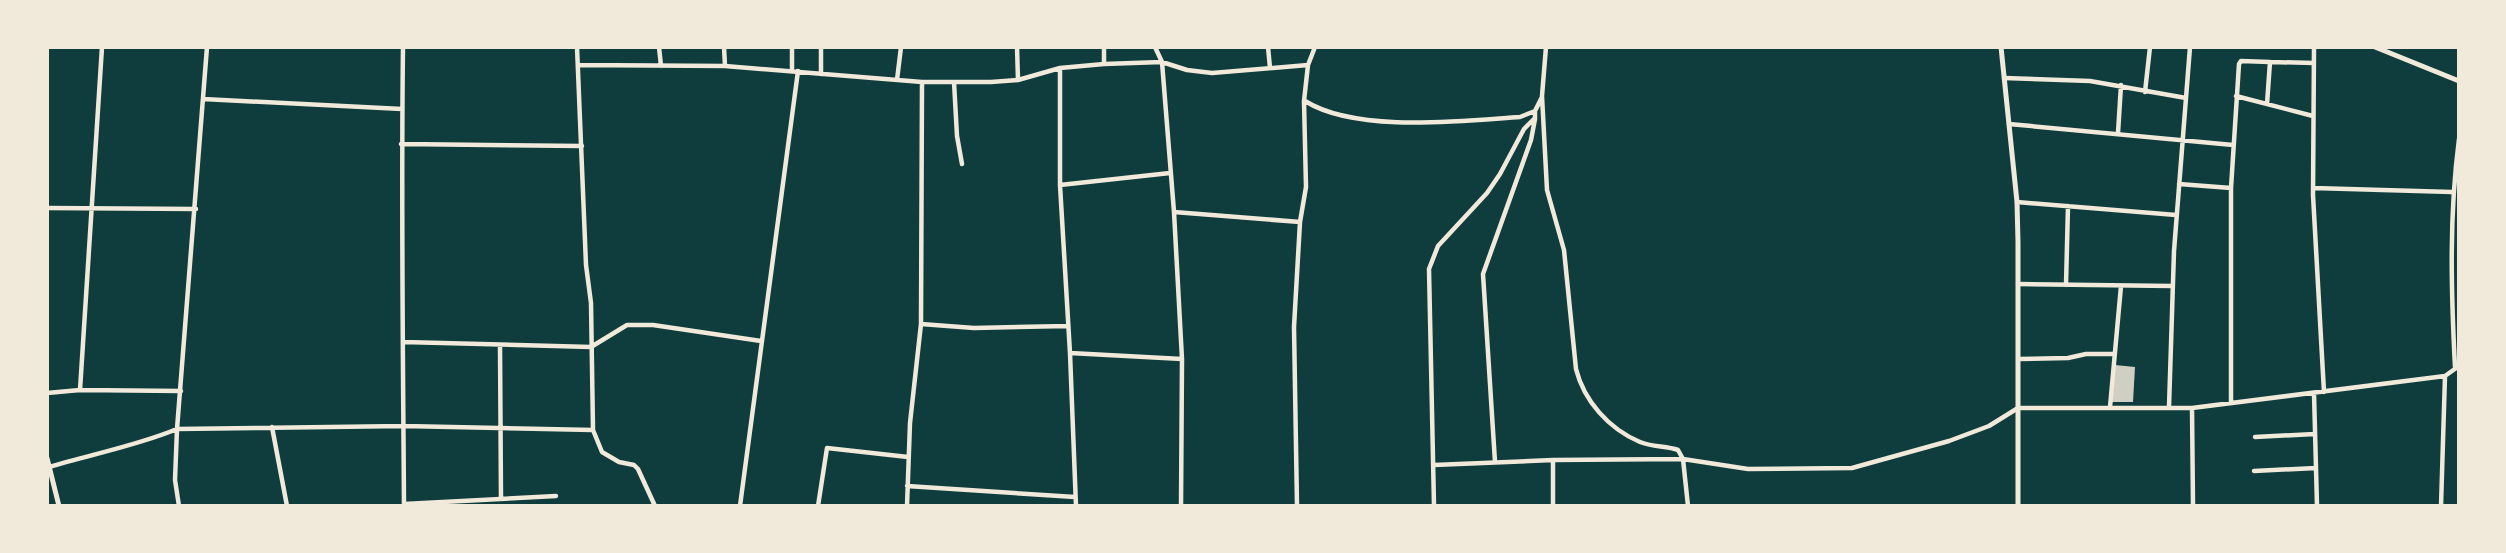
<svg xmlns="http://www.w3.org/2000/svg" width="2506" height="553" viewBox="0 0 2506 553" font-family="Raleway,sans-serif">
	<rect width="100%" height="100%" fill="#0f3d3e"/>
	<path fill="#cfcfc3" d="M2115,365L2135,367L2133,402H2112Z"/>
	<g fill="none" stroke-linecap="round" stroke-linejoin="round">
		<path stroke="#f1e9da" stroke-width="4.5" d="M207,47L177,429L404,426L593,430
			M403,47C401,200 403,353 404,506
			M577,47L586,265L591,303L593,430L602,452L619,462L634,465L638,469L655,506
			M659,47L661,66
			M724,47L725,66
			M792,47V71
			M1017,47L1018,80
			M1104,47V64
			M1155,47L1162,62L1174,212L1182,359L1181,506
			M1268,47L1270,68
			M1546,47L1542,96L1547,190L1564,250L1576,369C1584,401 1609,429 1640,442C1652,447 1666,446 1678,450L1683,459L1688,506
			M2314,47L2313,195L2324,392
			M578,65L725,66L922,82H991L1018,80L1060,68L1104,64L1162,62L1187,70L1212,73L1308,65
			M1060,68V185L1070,353L1076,506
			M821,74V47
			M2004,78L2090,81L2186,98
			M897,80L901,47
			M954,82L957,136L962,164
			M2145,92L2150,47
			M2236,96L2313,116
			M203,99L402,109
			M1305,101C1356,133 1460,121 1520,117L1535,111L1542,97
			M2267,104L2270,62L2314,63
			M2009,124L2233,145
			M2118,133L2121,85
			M401,144L582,146
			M2179,184L2231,188
			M1060,185L1170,173
			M2313,188L2452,192
			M2017,202L2176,215
			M47,208L196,209
			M1174,212L1300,222
			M2018,284L2172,286
			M2066,285L2068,206
			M921,324L974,328L1068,326
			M403,342L591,347L627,325H653L761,341
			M500,345L501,499
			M1070,353L1182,359
			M2019,359L2068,358L2086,354H2114
			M2455,367C2451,290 2449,216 2459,139
			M80,390L102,47
			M47,393L80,390L181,391
			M2314,393L2317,506
			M2231,402V188L2239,64L2241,61L2270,62
			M2110,407L2121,286
			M2169,407L2174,251L2190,47
			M2192,408L2193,506
			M272,427L287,506
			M2255,437L2315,434
			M1495,462L1483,274L1531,140L1535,119
			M1434,465L1553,460L1683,459L1748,469L1852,468L1949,441L1989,426L2018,408H2192L2445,376L2459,366
			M49,467C92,454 136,446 177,429L175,480L179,506
			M2254,471L2316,468
			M907,486L1075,497
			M404,504L556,496
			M740,506L798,71
			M818,506L827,448L908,457
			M907,506L910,423L921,324L922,82
			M1297,506L1294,327L1300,222L1306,187L1304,101L1308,65L1315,47
			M1434,506L1429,269L1438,246L1487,193L1500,174L1524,129L1535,118V111
			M1553,506V460
			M2441,506L2445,376"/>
		<path stroke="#f1e9da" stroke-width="5" d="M2001,47L2017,202L2018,242V506
			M2375,47L2459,81
			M47,458L59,506"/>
	</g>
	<rect width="2506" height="553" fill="none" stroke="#f1e9da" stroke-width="98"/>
</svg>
